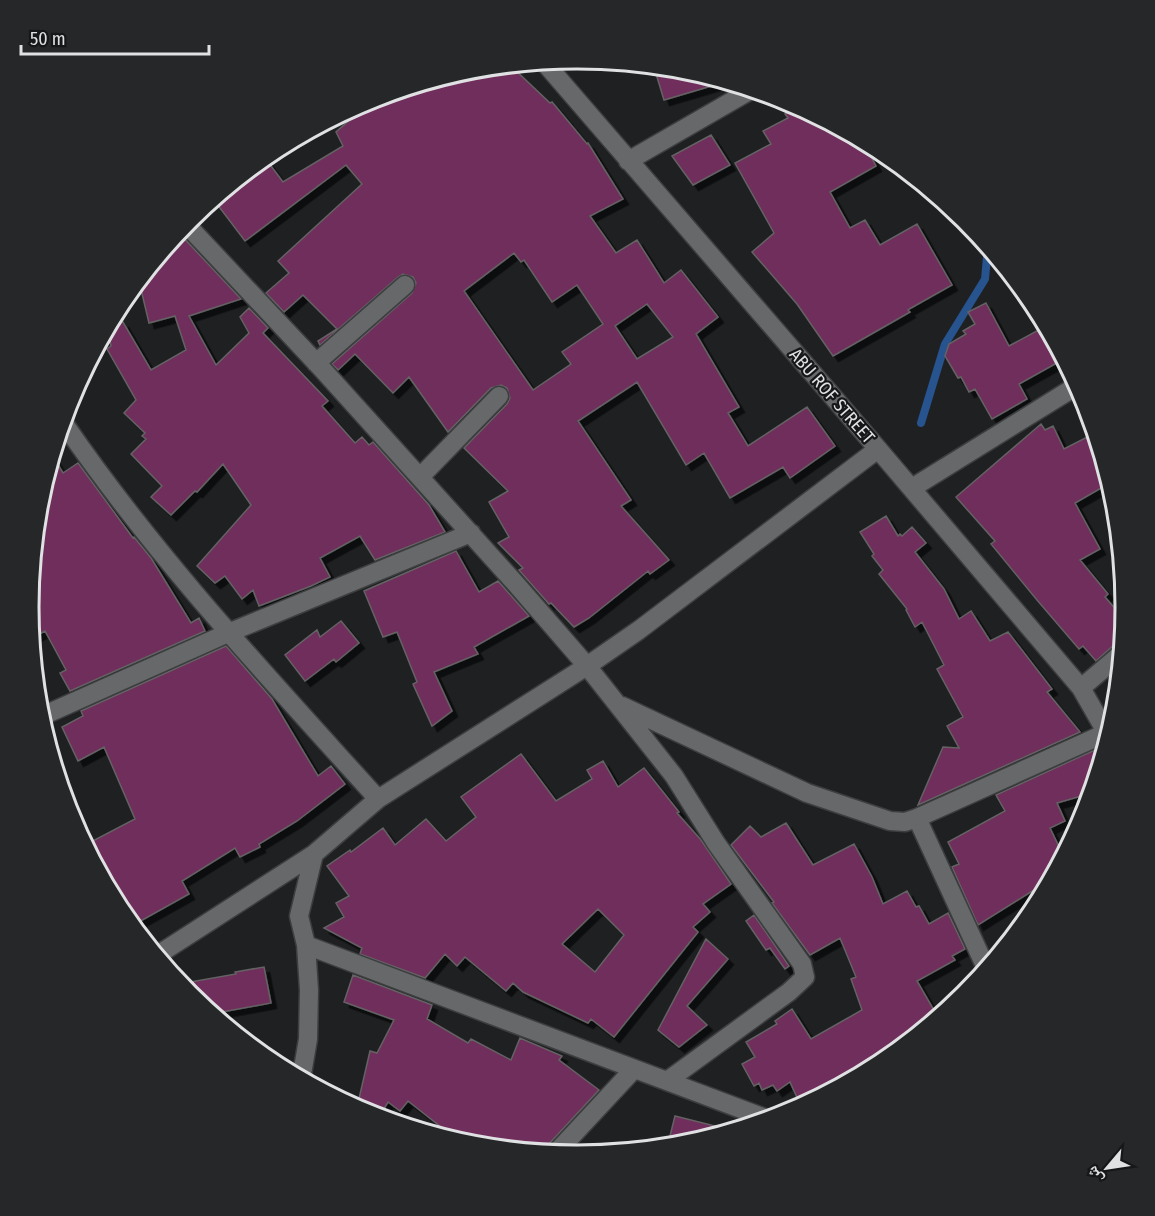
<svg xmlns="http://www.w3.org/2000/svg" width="1155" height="1216" font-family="'Fira Sans Condensed','Noto Naskh Arabic',sans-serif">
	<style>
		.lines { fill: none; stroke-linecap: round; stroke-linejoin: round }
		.stream { stroke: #27538e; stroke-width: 8 }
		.building { fill: #6f2d5b; stroke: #656264; stroke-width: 1.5; fill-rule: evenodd; filter: url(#shadow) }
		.minor-casing { stroke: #3d3e40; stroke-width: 21 }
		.minor { stroke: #66686a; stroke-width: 18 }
		.labels { text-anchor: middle; stroke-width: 4.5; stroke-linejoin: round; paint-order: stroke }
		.street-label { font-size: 18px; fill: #e0e1e3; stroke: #161719 }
		.rim { fill: none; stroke: #e0e1e3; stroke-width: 3 }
	</style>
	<defs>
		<filter id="shadow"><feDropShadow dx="5.5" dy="5.5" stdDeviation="0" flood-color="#0009"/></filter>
	</defs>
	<rect width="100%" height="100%" fill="#1f2022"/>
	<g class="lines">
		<path class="stream" d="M921,423L945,344L985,279L988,246"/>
	</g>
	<path class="building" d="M511,66L550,103L552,102L587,144L588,143L623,199L590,216L616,253L637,240L664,283L681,270L718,317L696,334L739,407L728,413L748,446L807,407L835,446L790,478L783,467L730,498L704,453L686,465L637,382L578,421L631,500L621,506L669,560L650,574L648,571L589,618L574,627L551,603L549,604L519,570L523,568L498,543L509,537L489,502L508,491L464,448L507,404L510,398L507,388L501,385L491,388L448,432L409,377L393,393L355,354L338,370L332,364L412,293L416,283L413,277L403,274L398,277L320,345L318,341L337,329L303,295L284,312L266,293L289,273L278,261L362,184L346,165L245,241L214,200L265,158L283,182L343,146L336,132L375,98L471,69ZM514,253L521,262L524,260L552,302L577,285L603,324L562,352L571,364L533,390L464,291ZM647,304L673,337L637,359L615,326Z
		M654,67L685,70L725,82L664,100Z
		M798,106L862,140L876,166L830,192L850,228L865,220L880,245L917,224L952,285L911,308L908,310L910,312L833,356L797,304L752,252L774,233L735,163L771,144L763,131L788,118L785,114Z
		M711,135L730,165L693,185L672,156Z
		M179,233L241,299L189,316L216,365L249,333L240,317L249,308L268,328L263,333L328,401L322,406L355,443L362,437L369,445L373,442L429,505L445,532L375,560L360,536L320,558L330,577L311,586L259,606L253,590L242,599L225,576L215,583L197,566L251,505L223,464L197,492L195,491L171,515L151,497L162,486L131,454L146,439L142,436L145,433L124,413L136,400L107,349L111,346L108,328L109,325L123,322L151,370L186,350L175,316L149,323L139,281Z
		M986,303L1009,346L1046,326L1064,359L1019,384L1027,399L992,419L975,389L969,392L961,377L958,378L945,356L949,344L966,334L963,331L975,324L968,312Z
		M1041,424L1045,430L1053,426L1064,449L1095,433L1110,483L1075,503L1100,549L1080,560L1108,594L1105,597L1125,620L1123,642L1115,644L1096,661L1083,646L1079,649L1037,600L991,544L995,541L956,497Z
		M53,456L63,473L78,463L133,538L134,537L151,558L191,623L199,618L205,631L70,691L60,673L66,670L45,631L31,638L28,608L39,501Z
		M886,516L898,536L900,534L902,536L912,527L926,543L915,552L944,589L959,619L971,611L990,641L1008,632L1052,689L1047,692L1080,732L918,805L943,747L959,748L947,726L963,717L937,669L944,665L922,622L915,627L906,610L907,609L879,574L883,570L872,556L874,554L860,532Z
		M456,551L479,592L498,581L529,616L474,647L478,654L434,672L452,711L432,726L413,684L417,682L397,632L383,637L364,591Z
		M341,621L359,643L336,662L334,659L305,681L285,655L317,630L320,637Z
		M226,646L272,699L318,776L331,766L345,784L297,821L259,844L260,847L240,857L235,848L182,881L189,894L137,923L134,918L129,921L85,845L135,819L104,747L78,761L62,727L83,716L81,711Z
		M1097,749L1102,755V760L1092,793L1057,803L1065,821L1050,828L1064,857L1053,878L978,925L952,867L959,864L948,842L1005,811L996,795Z
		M521,754L556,801L592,779L587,770L603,761L618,787L644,768L679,812L677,813L701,840L731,884L703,904L710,912L693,927L698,932L614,1037L591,1019L588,1023L523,992L513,983L506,991L465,957L457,966L445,954L425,978L360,954L362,948L324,928L344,917L336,903L349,896L327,866L350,850L351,852L383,828L395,845L426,819L446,841L476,817L461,797ZM598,909L624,935L595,972L562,944Z
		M786,823L813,865L854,844L872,877L883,904L907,891L916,907L919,906L929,924L948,913L965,949L952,956L955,960L917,981L939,1019L888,1060L886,1056L841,1082L844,1085L813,1102L809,1096L799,1102L790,1082L777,1091L773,1085L762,1090L759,1083L754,1086L742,1064L755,1057L746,1042L777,1024L775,1021L792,1009L811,1039L862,1010L851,979L856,977L840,938L810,955L772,903L774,902L731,845L750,826L761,837Z
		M754,915L789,966L785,969L770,948L766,950L746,921Z
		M706,939L728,959L687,1006L707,1025L679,1047L658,1030Z
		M264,967L271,1003L211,1014L189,996L179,984L236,974L235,972Z
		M353,975L432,1005L427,1019L468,1043L471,1039L511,1060L520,1038L562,1056L559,1060L599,1090L547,1146L538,1153L464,1145L408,1101L400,1111L388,1102L379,1117L358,1103L370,1051L377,1053L394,1020L344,1002Z
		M675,1116L735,1131L684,1147L667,1148Z"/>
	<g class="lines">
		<g class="minor-casing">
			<path id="minor" d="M544,62L878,449L1081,688L1109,737
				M628,161L751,90
				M186,224L323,370L516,584L587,666L674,776L716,843L802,964L805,977L789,992L667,1081
				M316,363L405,285
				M63,422C156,558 268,677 378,799
				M420,477L499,396
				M912,488L1078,385
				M1081,688L1122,653
				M622,706L807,793L890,821L905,822L917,818L1106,733
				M40,717L228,633L471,533
				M917,818L987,970
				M306,945L770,1120
				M156,956L314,854
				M301,1080L308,1039L309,990L306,945L299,916L314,854L378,799L587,666L639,630L878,449
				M554,1155L634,1069"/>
		</g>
		<use href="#minor" class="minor"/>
	</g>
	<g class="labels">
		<g class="street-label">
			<text transform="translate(832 396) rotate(49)" y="6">ABU ROF STREET</text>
		</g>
	</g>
	<path d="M0 0H1155V1216H0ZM39 607a538 538 0 1 1 1076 0a538 538 0 1 1-1076 0Z" fill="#262729" fill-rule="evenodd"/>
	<path class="rim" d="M39 607a538 538 0 1 1 1076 0a538 538 0 1 1-1076 0Z"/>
	<g transform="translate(1107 1168) rotate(241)" stroke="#161719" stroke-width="4.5" paint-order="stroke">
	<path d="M0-4.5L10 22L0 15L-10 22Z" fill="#e0e1e3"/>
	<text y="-9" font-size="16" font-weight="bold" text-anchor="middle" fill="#e0e1e3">ش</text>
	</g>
	<path d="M21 45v9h188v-9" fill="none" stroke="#e0e1e3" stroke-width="3"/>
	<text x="30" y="45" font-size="18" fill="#e0e1e3" stroke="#161719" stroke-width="4.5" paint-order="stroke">50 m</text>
</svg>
